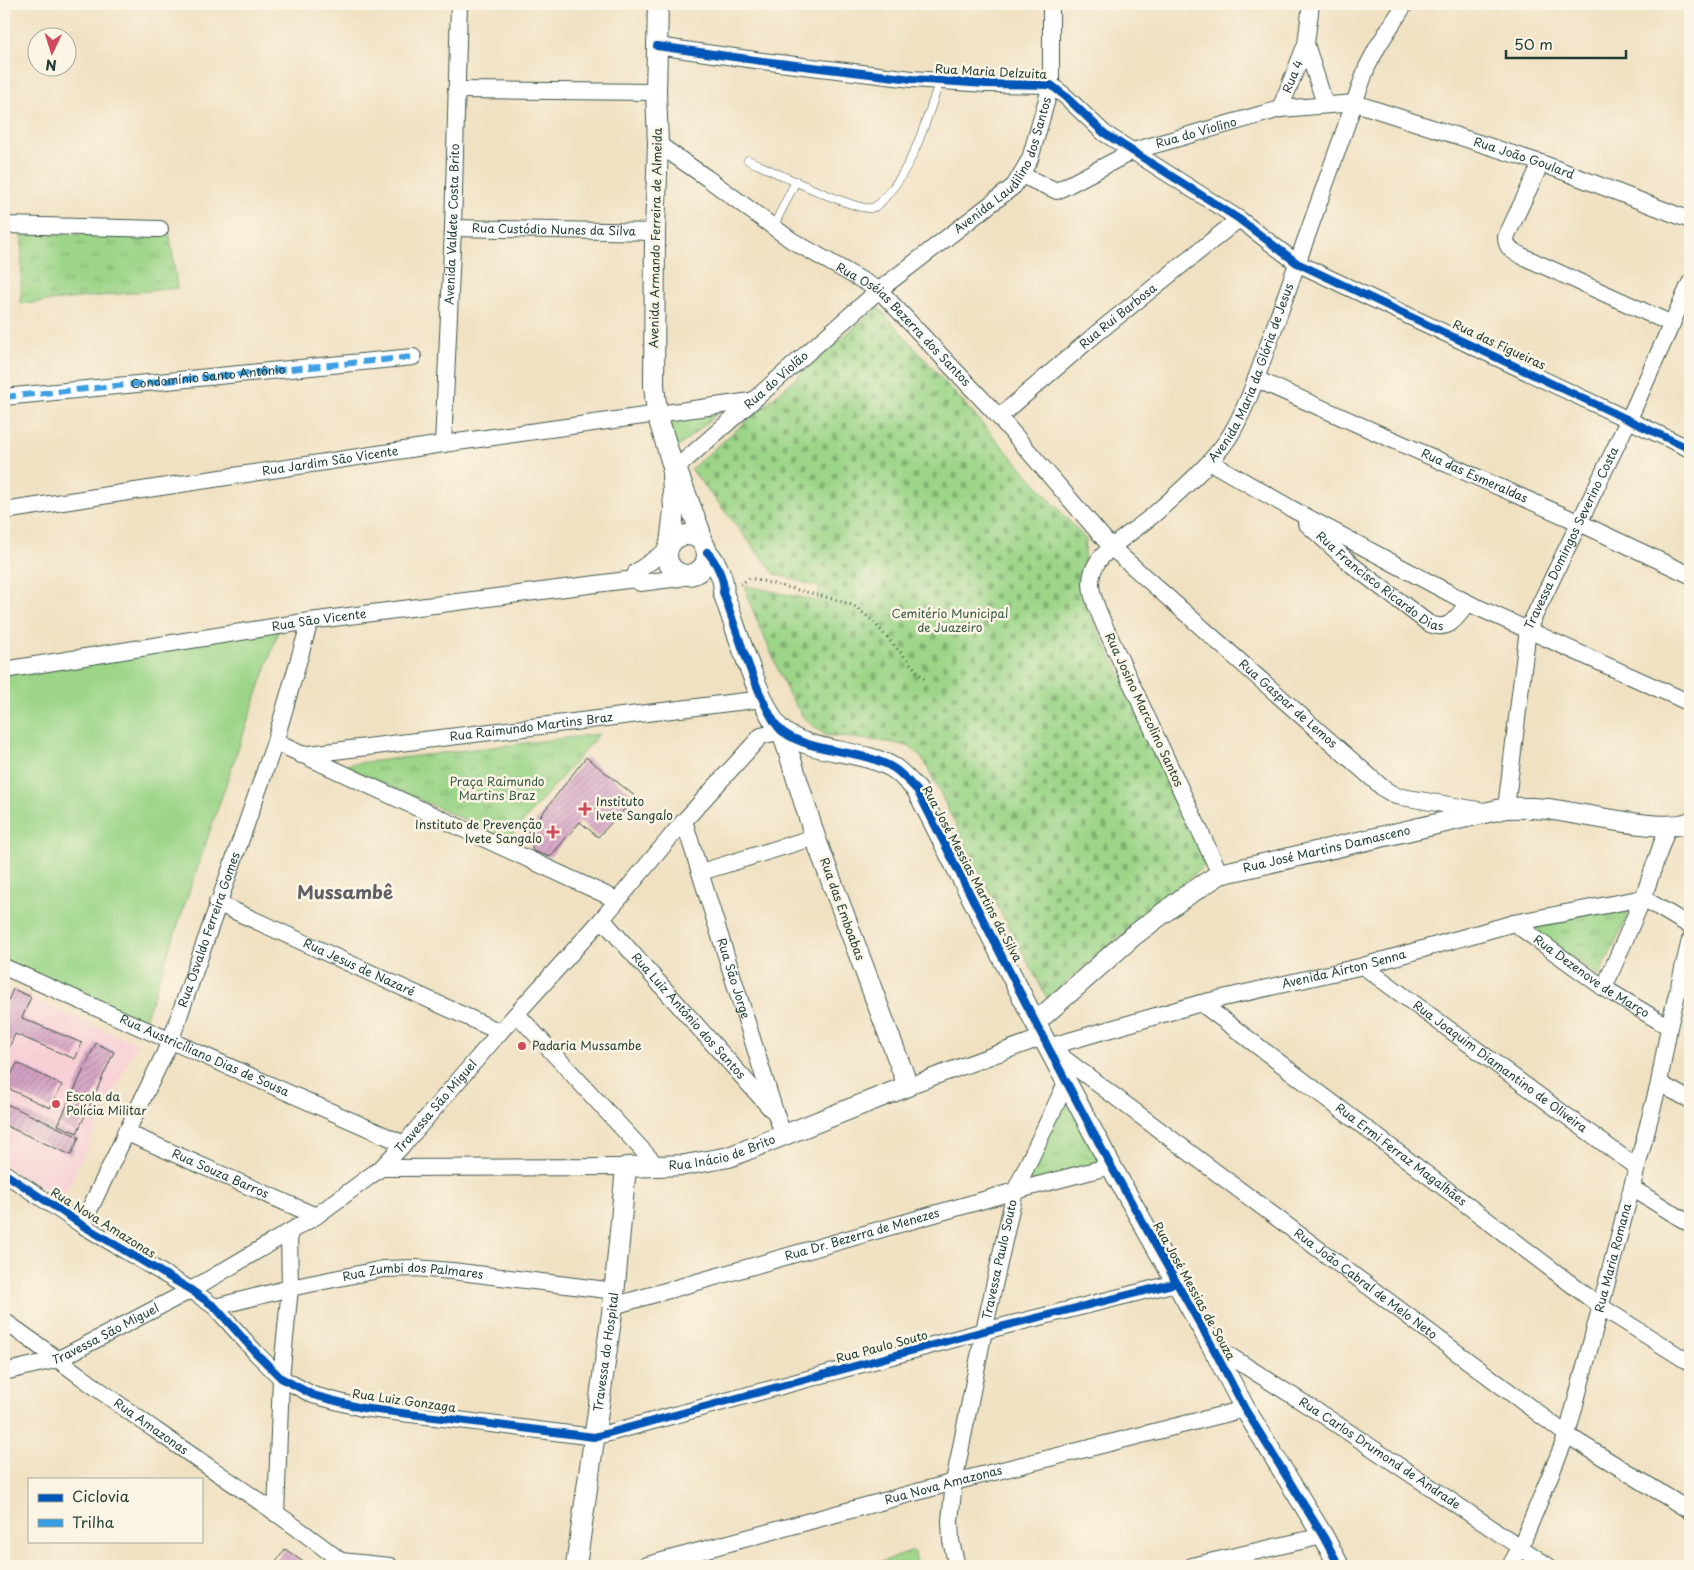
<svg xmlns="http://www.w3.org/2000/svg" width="1694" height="1570" font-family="'Playpen Sans',sans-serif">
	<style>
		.built { fill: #f7cfd5 }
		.green { fill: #9cd588; stroke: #5e895e }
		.cemetery { fill: url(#cemetery-stones); stroke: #5e895e }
		.park { fill: url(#park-tufts); stroke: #5e895e }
		.building { fill: url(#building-hatch) }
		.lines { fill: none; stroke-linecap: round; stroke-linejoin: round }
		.service-casing { stroke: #3e5649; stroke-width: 9 }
		.minor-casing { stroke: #3e5649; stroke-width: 18 }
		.tertiary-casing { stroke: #3e5649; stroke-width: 22 }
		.path { stroke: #3e5649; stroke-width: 3; stroke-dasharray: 1 4; stroke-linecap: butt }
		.service { stroke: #fff; stroke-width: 8 }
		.minor { stroke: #fff; stroke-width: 16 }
		.tertiary { stroke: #fff; stroke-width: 20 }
		.quiet { stroke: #3c9ee2; stroke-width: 6; stroke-dasharray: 12 6; stroke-linecap: butt }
		.cycleway-casing { stroke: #fcf5e5; stroke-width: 11 }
		.cycleway { stroke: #0057b8; stroke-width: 8 }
		.poi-dot { fill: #d1495b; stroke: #fcf5e5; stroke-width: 2 }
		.labels { text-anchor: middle; stroke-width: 5; stroke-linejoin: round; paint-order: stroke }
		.street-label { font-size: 12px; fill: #1f3d34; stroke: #fcf5e5 }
		.park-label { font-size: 12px; fill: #385b45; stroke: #fcf5e5 }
		.poi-label { font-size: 12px; fill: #1f3d34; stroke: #fcf5e5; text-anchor: start }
		.district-label { font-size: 18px; font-weight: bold; fill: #5f6067; stroke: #fcf5e5 }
	</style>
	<defs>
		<pattern id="cemetery-stones" width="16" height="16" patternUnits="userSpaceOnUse" patternTransform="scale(1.25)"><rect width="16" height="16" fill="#9cd588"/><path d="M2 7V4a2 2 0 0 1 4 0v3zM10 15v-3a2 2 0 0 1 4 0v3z" fill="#7fae70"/></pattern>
		<pattern id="park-tufts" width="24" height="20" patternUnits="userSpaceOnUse" patternTransform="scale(1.25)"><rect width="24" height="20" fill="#9cd588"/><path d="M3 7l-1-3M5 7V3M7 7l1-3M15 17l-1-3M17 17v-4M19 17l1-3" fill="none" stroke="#7fae70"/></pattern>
		<pattern id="building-hatch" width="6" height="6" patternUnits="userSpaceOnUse" patternTransform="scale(1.25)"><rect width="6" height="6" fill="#d5a2c5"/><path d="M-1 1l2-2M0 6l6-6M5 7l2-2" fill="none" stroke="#ac85a1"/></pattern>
	</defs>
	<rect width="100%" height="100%" fill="#fcf5e5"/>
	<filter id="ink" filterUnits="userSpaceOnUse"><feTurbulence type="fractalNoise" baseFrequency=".02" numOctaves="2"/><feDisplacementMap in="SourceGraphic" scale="10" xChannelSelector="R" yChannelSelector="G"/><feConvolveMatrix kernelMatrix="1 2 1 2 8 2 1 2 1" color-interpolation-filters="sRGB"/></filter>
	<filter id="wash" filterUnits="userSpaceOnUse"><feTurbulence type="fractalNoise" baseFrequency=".0096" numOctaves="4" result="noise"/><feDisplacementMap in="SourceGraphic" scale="20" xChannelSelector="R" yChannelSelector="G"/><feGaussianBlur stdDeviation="1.12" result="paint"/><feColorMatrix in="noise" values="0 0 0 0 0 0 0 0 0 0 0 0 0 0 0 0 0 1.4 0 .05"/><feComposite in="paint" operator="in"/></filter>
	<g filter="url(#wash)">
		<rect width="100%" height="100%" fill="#f0e1c3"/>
		<path class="built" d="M4,987L137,1044L62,1200L4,1164Z"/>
		<path class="green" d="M279,630L144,1023L4,960V672Z
			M914,1551L918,1566H869Z"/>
		<path class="cemetery" d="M878,307L1086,540L1081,598L1216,856L1047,998L974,862L925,762L911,747L889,742L825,735L804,718L788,693L747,596L746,586L819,601V587L775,574L691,469Z"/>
		<path class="park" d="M22,234L170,235L177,288L21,304Z
			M718,413L676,449L665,423Z
			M599,734L508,839L343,765Z
			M1632,906L1599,976L1522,923Z
			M1067,1081L1111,1166L1015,1191Z"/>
		<g id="blocks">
			<path class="building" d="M586,757L636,797L598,837L580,822L550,857L533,851L528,832Z
				M13,989L31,997L22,1018L82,1043L75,1059L15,1034L4,1060V1010Z
				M96,1043L114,1052L77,1133L58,1125Z
				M17,1063L62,1085L50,1108L5,1087Z
				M4,1103L79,1137L71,1155L4,1125Z
				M285,1549L309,1566H273Z"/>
		</g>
	</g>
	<g filter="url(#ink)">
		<use href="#blocks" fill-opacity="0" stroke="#3e5649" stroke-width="1"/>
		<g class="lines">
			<g class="service-casing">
				<path id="service" d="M748,160C768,169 855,211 871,208C878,207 882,201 886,196C915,164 926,120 940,80
					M773,227L796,181"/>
			</g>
			<g class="minor-casing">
				<g id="minor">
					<path d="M1306,44L1325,104"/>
					<path d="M657,46L762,61L912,79L986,84L1051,85L1065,96L1104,133L1239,219L1297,263L1690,449"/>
					<path d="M456,90L656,92"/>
					<path id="s1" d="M1280,109L1306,44L1311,4"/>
					<path id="s2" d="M658,144L707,178L791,240L879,290L999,417L1112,548L1384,789L1396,796L1484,811"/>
					<path d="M1541,163L1506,237C1506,248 1512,251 1522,256L1672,324"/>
					<path id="s3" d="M1021,175L1057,191L1133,151L1280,109L1355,103L1541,163L1690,220"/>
					<path d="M4,225L160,229"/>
					<path id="s4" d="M453,228L655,232"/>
					<path id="s5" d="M1256,379L1580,523L1690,575"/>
					<path d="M4,397L413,357"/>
					<path id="s6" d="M999,417L1097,333L1239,219"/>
					<path id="s7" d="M443,444L453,228L459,4"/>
					<path d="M1210,462L1292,509L1468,603L1690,703"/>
					<path id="s8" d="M674,470L879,290L1014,186L1030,159L1051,85V4"/>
					<path id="s9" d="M4,511L443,444L751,401"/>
					<path id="s10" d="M1306,523L1352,565L1428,623C1449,633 1456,618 1468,603"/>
					<path d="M635,579L636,572L667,550"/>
					<path id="s11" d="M4,670L310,621L635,579L640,583L680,578L686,575"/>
					<path d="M275,742L617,900"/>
					<path id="s12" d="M301,755L762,699"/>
					<path id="s13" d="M1506,808L1528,629L1629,419L1690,283"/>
					<path id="s14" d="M684,821L775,1112L784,1136"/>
					<path d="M701,872L815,837"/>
					<path id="s15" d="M1220,874L1105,627C1097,607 1083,584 1097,563C1106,548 1138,528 1152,516C1177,494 1214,462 1231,434C1241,417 1249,398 1256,379L1367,67L1378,46L1405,4"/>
					<path d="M1643,898L1690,926"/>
					<path id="s16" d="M217,903L500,1032"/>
					<path id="s17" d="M602,919L771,1109"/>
					<path id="s18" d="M1514,923L1604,988L1669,1027"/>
					<path id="s19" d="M1363,966L1636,1167"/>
					<path id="s20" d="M4,967L404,1144"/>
					<path d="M1604,988L1643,898L1668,826"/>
					<path id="s21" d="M1201,1003L1600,1306L1690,1363"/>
					<path d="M517,1014L658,1167"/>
					<path id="s22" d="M1048,1047L1201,1003L1363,966L1514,923L1643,898"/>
					<path id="s23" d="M1050,1048L1567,1435L1690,1511"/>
					<path d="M1659,1083L1690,1100"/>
					<path d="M908,1086L1043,1037"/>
					<path id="s24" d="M125,1132L316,1216"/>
					<path d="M381,1168L626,1167"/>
					<path d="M4,1173L82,1225L191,1290L215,1307L256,1353L281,1378L313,1395L362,1408L594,1437L984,1331L1176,1283"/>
					<path d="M1632,1188L1690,1224"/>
					<path id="s25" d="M82,1225L170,1042L275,742L310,621"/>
					<path id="s26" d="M613,1306L1015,1191L1111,1166"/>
					<path id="s27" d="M215,1307L290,1288L383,1269L416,1268L452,1271L615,1291"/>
					<path id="s28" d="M4,1321C56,1357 106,1396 158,1432C221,1476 287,1518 347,1566"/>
					<path id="s29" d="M1211,1344L1326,1417L1548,1566"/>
					<path id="s30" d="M4,1372L59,1359L191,1290L316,1216L381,1168L404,1144L500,1032L602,919L684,821L761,736L782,731"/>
					<path d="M276,1514L281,1378L290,1288L289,1232"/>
					<path d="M341,1561L390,1566"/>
					<path id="s31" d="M644,1566L954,1482L1245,1409"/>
					<path id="s32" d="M957,1566L951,1541L950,1521L954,1482L984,1331L1015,1191L1067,1081"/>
					<path d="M1192,1566L1323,1536"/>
					<path id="s33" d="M1510,1566L1520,1548L1567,1435L1659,1083L1669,1027L1690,940"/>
				</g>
			</g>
			<g class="tertiary-casing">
				<g id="tertiary">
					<path d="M658,4L656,92L658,144L655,232L654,385L657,414L674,470L677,471L700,531L701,540"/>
					<circle cx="687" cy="555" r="20"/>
					<path d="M670,544L674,510L672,474"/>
					<path d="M707,552C715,560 726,581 723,592C733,619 763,718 783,732C813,754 864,749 895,769C903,775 910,783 917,790L1048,1047L1111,1166L1211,1344L1245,1409L1323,1536L1339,1566"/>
					<path id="s34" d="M1036,1022L1133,936L1183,898L1220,874L1506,808C1520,807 1534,808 1548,809C1579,813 1666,834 1690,822"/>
					<path id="s35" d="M576,1566L613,1306L626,1167L685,1165L729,1157L908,1086L815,837L782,731"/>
				</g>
			</g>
			<path class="path" d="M740,584L750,578L834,599L854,606L870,618L924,679"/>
			<use href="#service" class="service"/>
			<use href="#minor" class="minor"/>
			<use href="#tertiary" class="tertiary"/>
			<path class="quiet" id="s36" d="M4,397L413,357"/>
			<g class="cycleway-casing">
				<path id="cycleway" d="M657,46L762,61L912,79L986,84L1051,85L1065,96L1104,133L1239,219L1297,263L1690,449
					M707,552C715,560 726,581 723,592C733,619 763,718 783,732C813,754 864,749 895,769C903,775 910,783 917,790L1048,1047L1111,1166L1211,1344L1245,1409L1323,1536L1339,1566
					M4,1173L82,1225L191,1290L215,1307L256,1353L281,1378L313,1395L362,1408L594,1437L984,1331L1176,1283"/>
			</g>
			<use href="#cycleway" class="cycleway"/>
		</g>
	</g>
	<g class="poi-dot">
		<path d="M582.5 801.5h5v5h5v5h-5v5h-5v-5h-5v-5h5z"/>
		<path d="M550.5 824.5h5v5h5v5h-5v5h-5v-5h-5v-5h5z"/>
		<circle cx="522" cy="1046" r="5"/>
		<circle cx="56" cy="1104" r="5"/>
	</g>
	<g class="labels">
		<g class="street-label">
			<text transform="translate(991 72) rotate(3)" y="4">Rua Maria Delzuita</text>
			<text dy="4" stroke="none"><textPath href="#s1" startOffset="35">Rua 4</textPath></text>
			<text dy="4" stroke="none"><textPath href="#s3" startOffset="191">Rua do Violino</textPath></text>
			<text dy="4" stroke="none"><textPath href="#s3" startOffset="531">Rua João Goulard</textPath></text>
			<text dy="4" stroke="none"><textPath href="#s8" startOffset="454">Avenida Laudilino dos Santos</textPath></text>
			<text dy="4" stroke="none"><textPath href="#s7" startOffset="220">Avenida Valdete Costa Brito</textPath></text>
			<text dy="4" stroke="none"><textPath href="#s4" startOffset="101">Rua Custódio Nunes da Silva</textPath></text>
			<text transform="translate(656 238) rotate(-89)" y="4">Avenida Armando Ferreira de Almeida</text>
			<text dy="4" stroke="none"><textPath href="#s6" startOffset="156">Rua Rui Barbosa</textPath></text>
			<text dy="4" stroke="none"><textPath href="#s2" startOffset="306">Rua Oséias Bezerra dos Santos</textPath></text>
			<text transform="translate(1499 345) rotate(25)" y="4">Rua das Figueiras</text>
			<text dy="4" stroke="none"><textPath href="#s15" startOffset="591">Avenida Maria da Glória de Jesus</textPath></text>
			<text dy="4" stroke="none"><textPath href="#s36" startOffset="205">Condomínio Santo Antônio</textPath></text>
			<text dy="4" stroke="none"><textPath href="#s8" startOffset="136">Rua do Violão</textPath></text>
			<text dy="4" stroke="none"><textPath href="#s9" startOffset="330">Rua Jardim São Vicente</textPath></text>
			<text dy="4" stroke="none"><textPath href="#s5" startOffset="239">Rua das Esmeraldas</textPath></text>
			<text dy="4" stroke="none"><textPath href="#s13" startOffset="281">Travessa Domingos Severino Costa</textPath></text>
			<text dy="4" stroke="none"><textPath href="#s10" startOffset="95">Rua Francisco Ricardo Dias</textPath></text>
			<text dy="4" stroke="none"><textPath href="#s11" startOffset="319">Rua São Vicente</textPath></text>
			<text dy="4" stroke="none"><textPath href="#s2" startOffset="848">Rua Gaspar de Lemos</textPath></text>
			<text transform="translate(1144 710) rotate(65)" y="4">Rua Josino Marcolino Santos</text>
			<text dy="4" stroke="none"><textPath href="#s12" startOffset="232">Rua Raimundo Martins Braz</textPath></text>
			<text dy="4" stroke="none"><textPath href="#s34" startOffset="346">Rua José Martins Damasceno</textPath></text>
			<text transform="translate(972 874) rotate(62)" y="4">Rua José Messias Martins da Silva</text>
			<text transform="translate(842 909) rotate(70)" y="4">Rua das Emboabas</text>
			<text dy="4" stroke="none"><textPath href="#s25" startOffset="322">Rua Osvaldo Ferreira Gomes</textPath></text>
			<text dy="4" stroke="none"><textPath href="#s16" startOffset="156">Rua Jesus de Nazaré</textPath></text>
			<text dy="4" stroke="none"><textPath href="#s22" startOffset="306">Avenida Airton Senna</textPath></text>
			<text dy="4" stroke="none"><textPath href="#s18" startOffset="94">Rua Dezenove de Março</textPath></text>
			<text dy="4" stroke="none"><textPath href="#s14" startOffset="165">Rua São Jorge</textPath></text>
			<text dy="4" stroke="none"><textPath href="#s17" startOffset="130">Rua Luiz Antônio dos Santos</textPath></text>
			<text dy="4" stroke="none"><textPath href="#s20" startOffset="219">Rua Austriciliano Dias de Sousa</textPath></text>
			<text dy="4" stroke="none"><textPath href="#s19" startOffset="170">Rua Joaquim Diamantino de Oliveira</textPath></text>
			<text dy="4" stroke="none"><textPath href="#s30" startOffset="514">Travessa São Miguel</textPath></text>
			<text dy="4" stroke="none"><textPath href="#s35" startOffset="500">Rua Inácio de Brito</textPath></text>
			<text dy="4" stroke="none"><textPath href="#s21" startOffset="251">Rua Ermi Ferraz Magalhães</textPath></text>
			<text dy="4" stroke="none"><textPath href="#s24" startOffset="104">Rua Souza Barros</textPath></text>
			<text transform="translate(103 1223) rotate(32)" y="4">Rua Nova Amazonas</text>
			<text dy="4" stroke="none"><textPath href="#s26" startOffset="259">Rua Dr. Bezerra de Menezes</textPath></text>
			<text dy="4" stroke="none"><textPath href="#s33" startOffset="326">Rua Maria Romana</textPath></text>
			<text dy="4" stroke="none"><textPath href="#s32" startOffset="312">Travessa Paulo Souto</textPath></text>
			<text dy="4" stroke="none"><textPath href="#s27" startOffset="202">Rua Zumbi dos Palmares</textPath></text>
			<text dy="4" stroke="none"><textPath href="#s23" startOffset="394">Rua João Cabral de Melo Neto</textPath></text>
			<text transform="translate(1194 1291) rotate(61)" y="4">Rua José Messias de Souza</text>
			<text dy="4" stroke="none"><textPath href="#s30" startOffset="109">Travessa São Miguel</textPath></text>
			<text transform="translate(882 1347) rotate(-15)" y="4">Rua Paulo Souto</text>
			<text dy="4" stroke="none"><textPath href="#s35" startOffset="216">Travessa do Hospital</textPath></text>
			<text transform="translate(404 1401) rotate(8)" y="4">Rua Luiz Gonzaga</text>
			<text dy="4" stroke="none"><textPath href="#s28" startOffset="181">Rua Amazonas</textPath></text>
			<text dy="4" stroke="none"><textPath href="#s29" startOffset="201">Rua Carlos Drumond de Andrade</textPath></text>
			<text dy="4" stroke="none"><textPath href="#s31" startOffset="310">Rua Nova Amazonas</textPath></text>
		</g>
		<g class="park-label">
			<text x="950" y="618">Cemitério Municipal<tspan x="950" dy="14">de Juazeiro</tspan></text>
			<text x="497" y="786">Praça Raimundo<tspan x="497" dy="14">Martins Braz</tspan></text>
		</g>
		<g class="poi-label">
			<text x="596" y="806">Instituto<tspan x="596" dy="14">Ivete Sangalo</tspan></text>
			<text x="542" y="829" text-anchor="end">Instituto de Prevenção<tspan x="542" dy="14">Ivete Sangalo</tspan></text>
			<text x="532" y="1050">Padaria Mussambe</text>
			<text x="66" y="1101">Escola da<tspan x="66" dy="14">Polícia Militar</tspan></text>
		</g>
		<g class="district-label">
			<text x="345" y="899">Mussambê</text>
		</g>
	</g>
	<rect width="1694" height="1570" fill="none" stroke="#fcf5e5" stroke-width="20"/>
	<rect x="28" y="1478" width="175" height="65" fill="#fcf5e5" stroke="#a4ab9e"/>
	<rect x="38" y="1494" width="25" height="8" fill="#0057b8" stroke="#a4ab9e"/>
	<text x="72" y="1502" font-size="15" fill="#1f3d34">Ciclovia</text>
	<rect x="38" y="1519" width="25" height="8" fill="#3c9ee2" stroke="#a4ab9e"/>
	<text x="72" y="1528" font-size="15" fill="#1f3d34">Trilha</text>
	<g transform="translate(52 52) rotate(184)"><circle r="24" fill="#fcf5e5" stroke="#a4ab9e"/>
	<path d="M0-4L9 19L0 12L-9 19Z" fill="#d1495b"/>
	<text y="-8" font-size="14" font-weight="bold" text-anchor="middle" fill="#1f3d34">N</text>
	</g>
	<path d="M1506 50v8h120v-8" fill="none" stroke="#1f3d34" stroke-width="2.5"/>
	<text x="1514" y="50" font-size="15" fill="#1f3d34" stroke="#fcf5e5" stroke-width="4" paint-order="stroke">50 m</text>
</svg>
